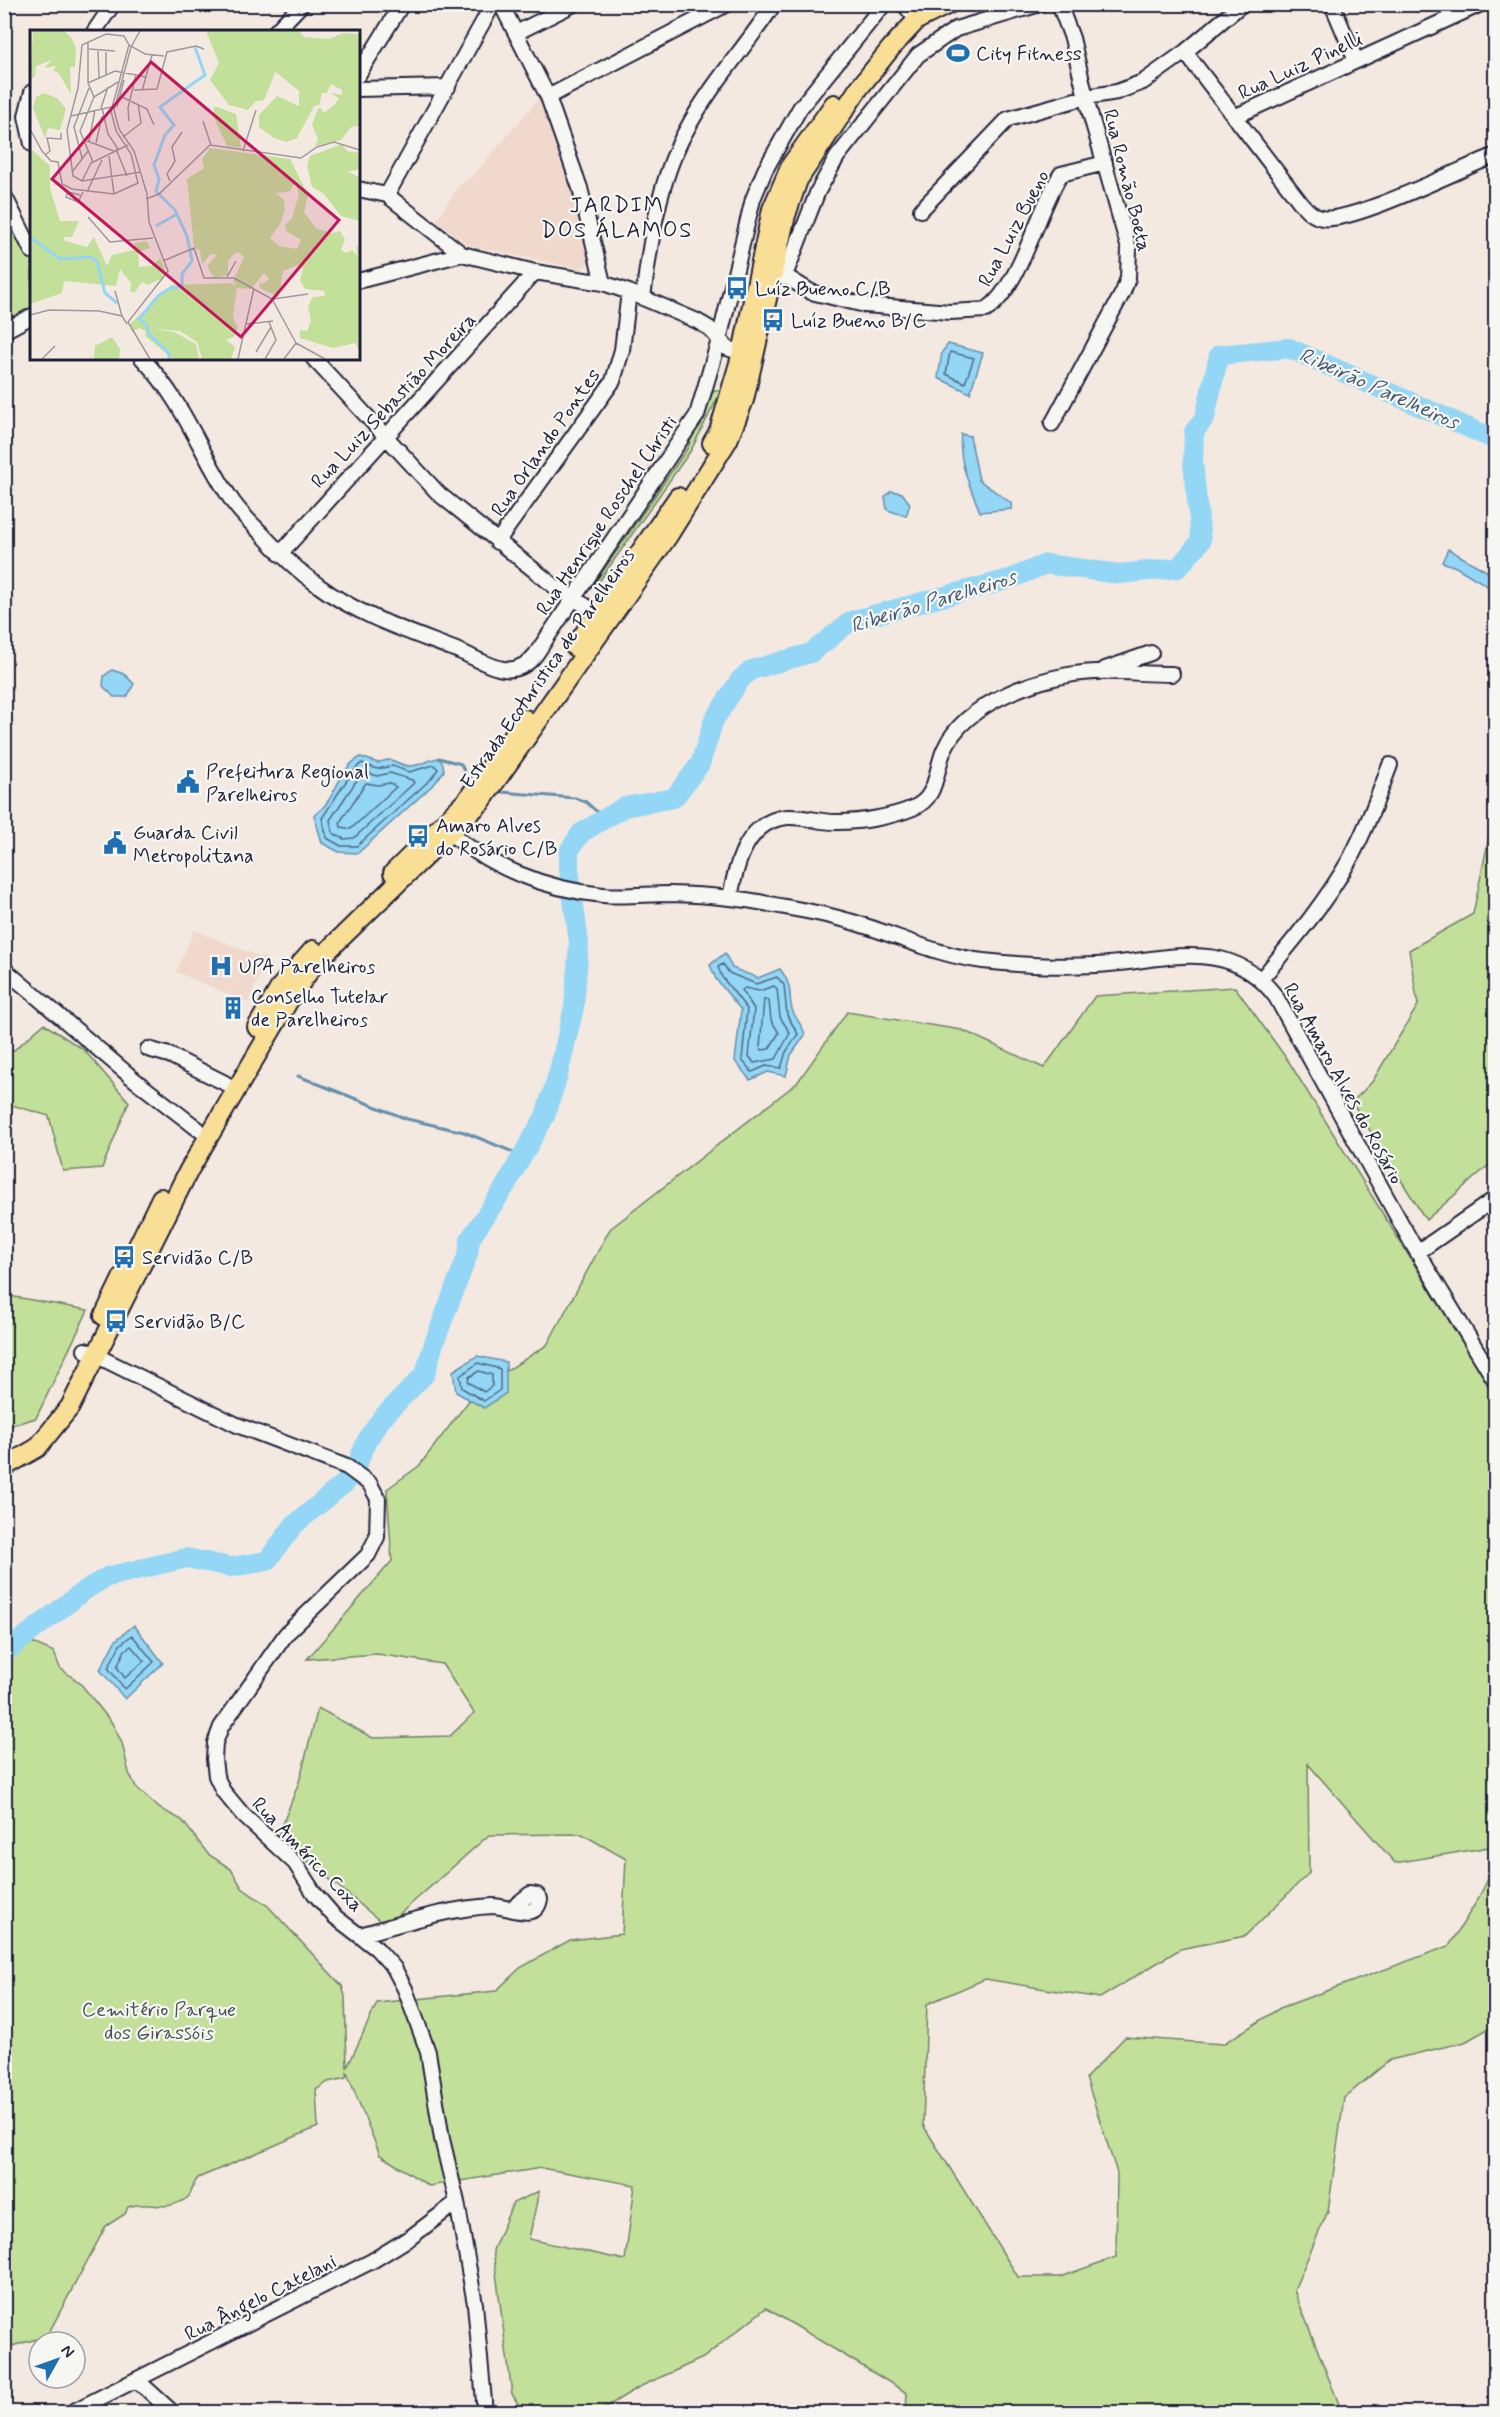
<svg xmlns="http://www.w3.org/2000/svg" width="1500" height="2417" font-family="Mynerve,sans-serif">
	<style>
		.built { fill: #f0d9cc }
		.green { fill: #c2e099; stroke: #72816a; stroke-width: 1.5 }
		.water { fill: #93d6f5; stroke: #668eab; stroke-width: 1.5 }
		.lines { fill: none; stroke-linecap: round; stroke-linejoin: round }
		.shore { stroke: #4f6a85; stroke-width: 1.5 }
		.stream { stroke: #668eab; stroke-width: 3 }
		.river { stroke: #93d6f5; stroke-width: 20 }
		.minor-casing { stroke: #22223b; stroke-width: 18 }
		.major-casing { stroke: #22223b; stroke-width: 22 }
		.minor { stroke: #f6f6f2; stroke-width: 14 }
		.major { stroke: #f9df96; stroke-width: 18 }
		.labels { text-anchor: middle; stroke-width: 4.5; stroke-linejoin: round; paint-order: stroke }
		.poi-label { font-size: 20px; fill: #22223b; stroke: #f6f6f2; text-anchor: start }
		.street-label { font-size: 20px; fill: #22223b; stroke: #f6f6f2 }
		.park-label { font-size: 20px; fill: #4a5252; stroke: #f6f6f2 }
		.water-label { font-size: 21px; font-style: italic; fill: #445873; stroke: #f6f6f2 }
		.quarter-label { font-size: 22px; letter-spacing: 1.5px; fill: #22223b; stroke: #f6f6f2 }
		.inset-river { fill: none; stroke: #93d6f5; stroke-width: 3 }
		.inset-road { fill: none; stroke: #9f999f; stroke-width: 1.5 }
		.view { fill: #c2185b; fill-opacity: 0.15; stroke: #c2185b; stroke-width: 3 }
		.inset-edge { fill: none; stroke: #22223b; stroke-width: 3 }
	</style>
	<rect width="100%" height="100%" fill="#f3e9e1"/>
	<filter id="ink" filterUnits="userSpaceOnUse"><feTurbulence type="fractalNoise" baseFrequency=".0167" numOctaves="2"/><feDisplacementMap in="SourceGraphic" scale="12" xChannelSelector="R" yChannelSelector="G"/><feConvolveMatrix kernelMatrix="1 2 1 2 8 2 1 2 1" color-interpolation-filters="sRGB"/></filter>
	<g filter="url(#ink)">
		<path class="built" d="M540,97L559,145L589,259L587,265L581,269L467,245L436,220L458,187L476,172Z
			M194,930L266,959L248,1003L176,972Z"/>
		<path class="green" d="M4,199L32,259L31,313L4,327Z
			M714,390L721,391L691,450L598,583L594,584L687,449Z
			M1495,808V1154L1490,1164L1426,1220L1352,1102L1372,1082L1418,1005L1409,950L1473,914Z
			M1235,987L1289,1062L1495,1395V1846L1395,1863L1308,1764L1309,1873L1245,1936L1180,1949L1100,1998L985,1979L927,2004L923,2125L1018,2277H1060L1116,2257L1117,2173L1086,2078L1125,2037L1223,2044L1280,2008L1449,1946L1477,1901L1495,1865V2025L1465,2042L1390,2060L1344,2098L1328,2211L1294,2290L1342,2412H906L907,2393L766,2308L703,2358L639,2387L598,2412H523L512,2394L493,2250L513,2203L539,2191L529,2239L625,2260L635,2185L541,2168L429,2186L380,2155L347,2073L346,2078L328,2082L316,2090L318,2127L198,2178C192,2184 193,2193 187,2198C164,2214 150,2199 128,2207L125,2214L106,2226L47,2336L5,2348V1631L54,1652L60,1668L80,1683L112,1723L122,1743L129,1773L136,1787L159,1808L182,1820L208,1854L231,1869L242,1888L268,1906L342,1986L345,1996L347,2068L377,2003L496,1991L520,1968L570,1940L622,1934L626,1859L582,1834L489,1835L386,1926L278,1836L299,1782L318,1708L373,1738L450,1736L474,1713L442,1664L377,1654L307,1659L392,1561L387,1489L419,1466L477,1390L547,1345L610,1229L797,1083L847,1012L962,1030L1044,1068L1095,996Z
			M44,1024L84,1050L129,1102L102,1168L63,1171L49,1116L5,1103V1053L14,1050Z
			M4,1295L88,1310L36,1418L5,1427Z"/>
		<path class="water" d="M948,344L983,353L970,393L938,378L942,352Z
			M961,434L970,436L979,480L1011,503L1012,509L980,512C970,486 958,463 961,434Z
			M891,491L902,493L910,504L906,516L887,510L885,497Z
			M1448,549L1495,576V596L1491,588L1456,567L1442,562Z
			M112,670L124,674L134,684L127,697H114L103,686L104,676Z
			M361,757L378,763C396,755 396,766 410,766C420,766 429,759 439,758L443,764L444,771L435,783L358,853L339,852L322,843L314,815C336,802 338,767 361,757Z
			M725,953L732,968L758,978L780,969C796,990 786,999 794,1014C798,1022 803,1026 805,1035L791,1055L786,1076L768,1072L750,1080L735,1061L741,1010L716,979L710,965Z
			M477,1356L506,1362V1393L484,1408L456,1392L453,1371Z
			M134,1625L163,1663L125,1699L100,1670L115,1641Z"/>
		<g class="lines">
			<path class="shore" d="M950,352L974,358L965,383L946,374Z
				M362,763L377,769L393,766L409,772L434,765L438,769L431,779L357,846H341L327,838L322,818C330,807 353,767 362,763Z
				M363,771L377,776L390,773L412,780L414,783L354,838L344,839L333,833L330,820Z
				M366,783L378,785L390,783L396,787L351,829L341,827L340,822Z
				M723,964L729,973L756,984L777,977L784,985L787,1015L798,1034L786,1052L781,1068L766,1066L752,1072L742,1060L747,1009L722,977L718,967Z
				M774,986L777,989L780,1017L790,1033L776,1059L754,1063L749,1056L754,1009L742,990L745,988L759,991Z
				M764,999L769,1001L771,1020L779,1033L769,1049L762,1050L760,1047Z
				M478,1363L500,1369V1390L484,1401L462,1388L460,1376Z
				M479,1371L492,1375V1386L484,1392L468,1382L469,1377Z
				M132,1635L154,1662L125,1689L108,1668L120,1645Z
				M131,1646L144,1661L125,1678L117,1667L125,1650Z"/>
			<path class="stream" d="M439,758L461,764L466,775
				M501,792L575,798L586,802L604,818
				M298,1076L407,1119L464,1132L523,1156"/>
			<path class="river" d="M4,1653L85,1590L107,1577L186,1558L231,1567L267,1561L294,1525L346,1482L357,1465L367,1440L382,1418L425,1374L434,1343L468,1254L470,1239L503,1190L545,1116L559,1071L574,1007L579,943L569,869V851L581,833L624,807L674,798L700,764L714,720L740,680L751,670L811,653L851,621L1010,579L1046,564L1119,574L1178,568L1201,541L1193,462L1194,432L1205,417L1219,355L1289,348L1496,440"/>
			<g class="minor-casing">
				<path id="minor" d="M501,4L548,97L580,188L603,283
					M904,4L917,20
					M1332,4L1356,61
					M94,32L113,4
					M275,32L302,4
					M516,33L574,4
					M1185,52L1300,202C1306,209 1312,216 1322,218C1351,224 1462,168 1496,155
					M358,75L402,4
					M358,89L448,87
					M32,92L26,116L32,144
					M548,97L727,4
					M1234,117L1481,4
					M358,189L387,195L462,254L535,272L603,283L629,292L697,321L709,328L727,348L751,356
					M4,195L32,251
					M387,195L493,4
					M921,210L1008,119L1086,97L1117,92L1143,82L1185,52L1242,4
					M767,268L774,269L811,292L865,305L950,312L986,310C1020,288 1038,209 1061,174L1105,163
					M784,278L818,191L837,157L918,55L956,29L1040,4
					M358,281L462,254
					M643,298C650,243 659,178 687,129C711,84 746,47 774,4
					M4,331L32,316
					M142,358C183,401 198,448 229,496C237,510 250,522 262,534C279,553 298,571 319,586C359,616 413,633 459,651C487,663 513,684 536,654L697,415L719,340L753,199L765,170L800,108L884,4
					M313,358L439,494L554,586L605,618
					M1052,424L1123,292L1128,278L1129,249L1088,106L1072,38L1059,4
					M497,542L613,381L622,350L629,292
					M280,554L535,272
					M1105,669L1151,653
					M443,827C487,866 544,889 603,895C625,897 648,894 670,894C703,895 737,897 769,904C796,909 823,913 849,921C895,934 935,955 983,961C1020,965 1059,967 1096,965C1161,962 1229,933 1276,997L1413,1245L1496,1382
					M730,898C736,864 747,820 788,817C805,816 821,823 838,822C862,822 891,817 913,808C938,798 935,771 944,750C965,701 1045,674 1095,672C1120,671 1146,674 1172,674
					M4,969L136,1081L198,1129
					M1262,978C1293,941 1326,902 1350,859C1366,829 1378,797 1390,765
					M148,1049L169,1055L225,1083
					M1418,1252L1496,1198
					M85,1350L237,1425L347,1467L370,1484L378,1499L377,1537L368,1555L286,1634L221,1727L215,1743L214,1759L216,1776L223,1791L243,1815L295,1863L314,1893L334,1916L377,1949L394,1968L405,1989L428,2052L442,2139L457,2202L475,2304L485,2412
					M360,1935C404,1923 448,1908 493,1906C509,1906 536,1923 540,1899L537,1895L530,1894L511,1909
					M138,2381L172,2412
					M72,2412L372,2261L411,2237L457,2202"/>
			</g>
			<g class="major-casing">
				<path id="major" d="M712,443L719,431L742,353L772,209L791,165L834,104
					M575,647L678,497
					M393,873L467,800L525,719
					M257,1027L281,986L313,950
					M104,1316L161,1198
					M4,1467L37,1448L70,1407L189,1170L292,995L315,963L481,802L668,536L728,440L744,400L786,215L798,180L859,88L891,48L917,20L949,4"/>
			</g>
			<use href="#minor" class="minor"/>
			<use href="#major" class="major"/>
		</g>
	</g>
	<defs>
		<g id="stadium-bare" transform="scale(1.8)"><path d="M0-5a6.5 5 0 1 0 0 10a6.5 5 0 1 0 0-10ZM-3.5-1.8h7v3.6h-7Z" fill="#1f6fb2" stroke="#f6f6f2" stroke-width="2.5" paint-order="stroke"/></g>
		<g id="bus-bare" transform="scale(1.8)"><path d="M-5-6H5V4H4V6H2V4H-2V6H-4V4H-5ZM-3.5-4V0h7V-4ZM-3.5 1.2v1.5H-2V1.2ZM2 1.2v1.5H3.5V1.2Z" fill="#1f6fb2" stroke="#f6f6f2" stroke-width="2.5" paint-order="stroke"/></g>
		<g id="civic-bare" transform="scale(1.8)"><path d="M-.6-6.5H3V-4.5H.6V-3L4-1V1h2V6H-6V1h2V-1L-.6-3ZM-1.2 2.5V6h2.4V2.5Z" fill="#1f6fb2" stroke="#f6f6f2" stroke-width="2.5" paint-order="stroke"/></g>
		<g id="hospital-bare" transform="scale(1.8)"><path d="M-5-5h3v3.5h4V-5h3V5h-3V1.5h-4V5h-3Z" fill="#1f6fb2" stroke="#f6f6f2" stroke-width="2.5" paint-order="stroke"/></g>
		<g id="building-bare" transform="scale(1.8)"><path d="M-4-6H4V6H1V3H-1V6H-4ZM-2.5-4.3h1.7v1.8h-1.7ZM.8-4.3h1.7v1.8H.8ZM-2.5-1h1.7V.8h-1.7ZM.8-1h1.7V.8H.8Z" fill="#1f6fb2" stroke="#f6f6f2" stroke-width="2.5" paint-order="stroke"/></g>
	</defs>
	<g fill-rule="evenodd">
		<use href="#stadium-bare" x="958" y="53"/>
		<use href="#bus-bare" x="737" y="288"/>
		<use href="#bus-bare" x="773" y="320"/>
		<use href="#civic-bare" x="188" y="782"/>
		<use href="#bus-bare" x="418" y="836"/>
		<use href="#civic-bare" x="115" y="843"/>
		<use href="#hospital-bare" x="221" y="966"/>
		<use href="#building-bare" x="233" y="1008"/>
		<use href="#bus-bare" x="124" y="1257"/>
		<use href="#bus-bare" x="116" y="1321"/>
	</g>
	<g class="labels">
		<g class="poi-label">
			<text x="976" y="60">City Fitness</text>
			<text x="755" y="295">Luíz Bueno C/B</text>
			<text x="791" y="327">Luíz Bueno B/C</text>
			<text x="206" y="778">Prefeitura Regional<tspan x="206" dy="23">Parelheiros</tspan></text>
			<text x="436" y="832">Amaro Alves<tspan x="436" dy="23">do Rosário C/B</tspan></text>
			<text x="133" y="839">Guarda Civil<tspan x="133" dy="23">Metropolitana</tspan></text>
			<text x="239" y="973">UPA Parelheiros</text>
			<text x="251" y="1003">Conselho Tutelar<tspan x="251" dy="23">de Parelheiros</tspan></text>
			<text x="142" y="1264">Servidão C/B</text>
			<text x="134" y="1328">Servidão B/C</text>
		</g>
		<g class="street-label">
			<text transform="translate(1300 65) rotate(-25)" y="7">Rua Luiz Pinelli</text>
			<text transform="translate(1128 180) rotate(76)" y="7">Rua Romão Boeta</text>
			<text transform="translate(1013 228) rotate(-62)" y="7">Rua Luiz Bueno</text>
			<text transform="translate(393 400) rotate(-47)" y="7">Rua Luiz Sebastião Moreira</text>
			<text transform="translate(545 442) rotate(-55)" y="7">Rua Orlando Pontes</text>
			<text transform="translate(606 515) rotate(-56)" y="7">Rua Henrique Roschel Christi</text>
			<text transform="translate(547 668) rotate(-55)" y="7">Estrada Ecoturistica de Parelheiros</text>
			<text transform="translate(1344 1083) rotate(61)" y="7">Rua Amaro Alves do Rosário</text>
			<text transform="translate(308 1854) rotate(46)" y="7">Rua Américo Coxa</text>
			<text transform="translate(260 2297) rotate(-27)" y="7">Rua Ângelo Catelani</text>
		</g>
		<g class="park-label">
			<text x="159" y="2016">Cemitério Parque<tspan x="159" dy="23">dos Girassóis</tspan></text>
		</g>
		<g class="water-label">
			<text transform="translate(1379 388) rotate(24)" y="7">Ribeirão Parelheiros</text>
			<text transform="translate(933 601) rotate(-17)" y="7">Ribeirão Parelheiros</text>
		</g>
		<g class="quarter-label">
			<text x="617" y="212">JARDIM<tspan x="617" dy="25">DOS ÁLAMOS</tspan></text>
		</g>
	</g>
	<g transform="translate(30 30)">
		<rect width="330" height="330" fill="#f3e9e1"/>
		<path d="M3,1H34L41,7L46,18L45,37H40L41,64L28,42L23,41L26,36L14,38L22,30L6,36L5,46L0,50ZM176,1H269L274,7L299,9L313,3L330,4V96L321,97L311,110L285,116L288,109L282,95L287,81L290,77L294,83L305,74L309,68L300,63L312,65V60L301,54L297,63H292L289,75L284,76L267,108L256,112L244,108L229,97V85L247,66L269,76V61L247,43L241,41L245,43L234,70L226,71L218,80L199,75L180,50L189,33ZM14,63L27,68L36,79L30,100L18,98L15,108L3,78L6,67ZM184,76L206,84L211,118L197,116L183,86ZM312,114L317,121L330,123V139L317,142L330,147V191L311,186L293,163L282,157L277,135L280,126ZM0,118L20,136V158L30,191H49L42,207H34L35,211L57,217L64,207L77,236L82,225L104,220L105,213L117,211L120,218L108,222L109,237L121,236L130,228L135,239L132,248L118,255L112,252L105,262H100L101,253L90,239L86,256L34,251L32,263L0,274ZM180,118L260,129L278,165L274,182L286,198L301,203L310,201L315,210L311,220L316,223L322,220L328,226L326,216L330,218V322L325,313L303,318L270,308V300L277,301L281,291L278,276L283,267L295,266L294,261L275,259L270,250L273,239L268,235L253,241L249,267L230,258L229,251L232,254L239,249L234,243L221,259L207,258L203,287L208,298L204,307L196,310L205,317L201,329H172L167,312L150,301L123,299L144,302L166,314L169,329H143L115,306L116,301L109,298L102,302L100,294L141,255L200,253L206,256L203,251L214,227L208,222L204,224L198,231V245L184,248L177,236L187,225L181,224L172,234L170,221L164,217L157,149L174,138L172,129ZM265,153L269,164L262,188L255,195L256,201L271,210L267,219L249,216L240,208L250,194L255,179L254,170L246,163L259,162ZM82,307L90,319L89,329H64L65,316Z" fill="#c2e099" fill-rule="evenodd"/>
		<path class="inset-river" d="M126,196L147,184M0,207L30,229L60,227L67,231L75,263L87,273M139,329V323L119,304L116,294L109,289L129,265L141,258L152,257V244L162,231L157,206L145,180L126,161L129,149L124,135L135,105L144,95L130,77L175,45L165,17"/>
		<path class="inset-road" d="M110,1L101,17L84,80L89,99L104,121L117,164L119,192L138,241L98,292L120,329M58,12V53L64,67L50,101L63,132M59,19L85,21M68,21L69,48M76,45V22M58,53L85,41L116,47M104,60L127,59L137,22L166,16L174,19M112,61L122,25M64,67L88,52M92,67L117,79L124,95M87,77L94,50M71,78L78,57M72,78L78,104L88,119M41,86L81,77M99,91L98,78L106,44M173,91L181,115M0,99L12,121L21,131L28,132L32,154L42,159L84,164L108,153L101,124L86,101L81,81L99,15M93,107L111,93L108,74M57,111L84,121M59,111L65,80M66,113L72,86M86,119L97,146M213,121L226,80M15,125L20,121L17,108L31,109V103M79,126L84,164M52,128L44,97L59,58M43,141L58,121M111,142L52,151L43,146L37,100L48,58L52,15L76,4L94,6L99,15L115,24L134,26M52,151L61,133L98,115M140,151L137,144L145,131L142,117L152,102M57,162L72,130M50,165L38,162L36,167L48,172L53,162M116,169L129,164L180,115L271,128L287,117L304,112L330,120M58,187L80,212L123,208M133,231L164,218L174,248H204L242,269L266,313M197,247L206,231M85,261L92,286M243,269L278,264M0,285L19,280L69,281L92,286L97,294M217,294L243,291M266,313L295,329M226,322L241,297M12,329L25,316M208,329L224,258M235,329L246,310L239,292M254,329L266,313"/>
		<path class="view" d="M121,32L309,190L211,307L22,149Z"/>
		<rect width="330" height="330" class="inset-edge"/>
	</g>
	<rect width="1500" height="2417" fill="none" stroke="#f6f6f2" stroke-width="24"/>
	<rect x="12" y="12" width="1476" height="2393" fill="none" stroke="#22223b" stroke-width="2" filter="url(#ink)"/>
	<g transform="translate(57 2360) rotate(50)"><circle r="28" fill="#f6f6f2" stroke="#a1a1a9" stroke-width="1.5"/>
	<path d="M0-4.5L10 22L0 15L-10 22Z" fill="#1f6fb2"/>
	<text y="-9" font-size="16" font-weight="bold" text-anchor="middle" fill="#22223b">N</text>
	</g>
</svg>
